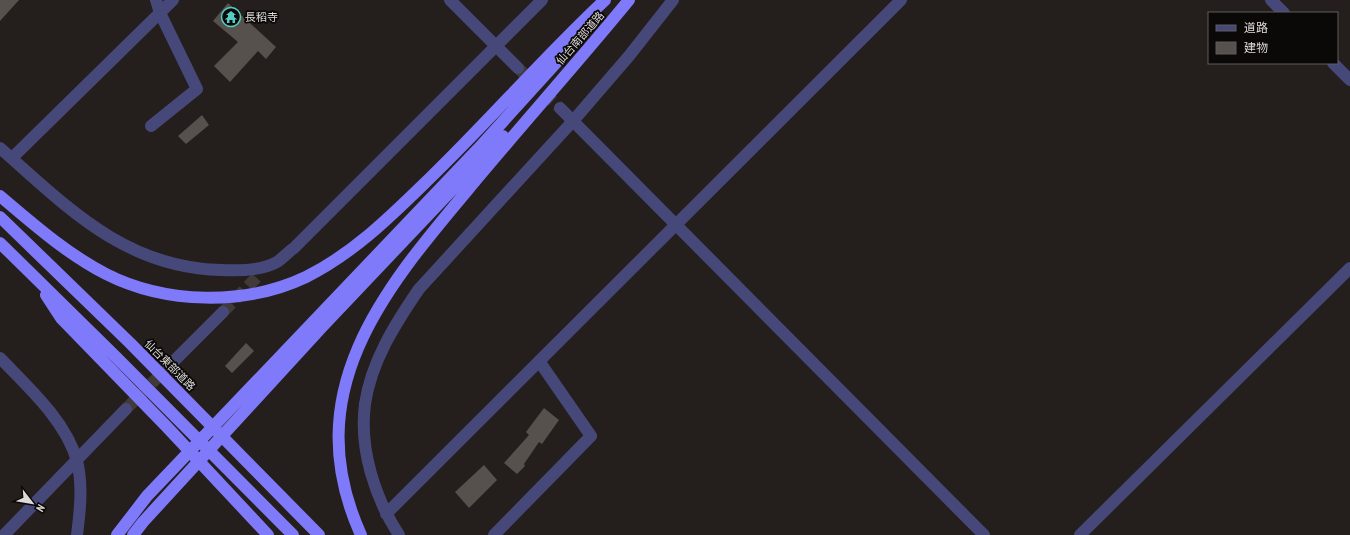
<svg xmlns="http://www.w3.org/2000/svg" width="1350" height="535" font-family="'PT Sans Narrow','Noto Sans JP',sans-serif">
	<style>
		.building { fill: #57514e }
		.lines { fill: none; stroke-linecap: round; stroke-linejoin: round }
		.minor-tunnel { stroke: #403a38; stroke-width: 12; stroke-dasharray: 12 6; stroke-linecap: butt }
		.minor { stroke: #47487a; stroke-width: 12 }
		.highway { stroke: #7f7af9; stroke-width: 12 }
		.labels { text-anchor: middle; stroke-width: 3.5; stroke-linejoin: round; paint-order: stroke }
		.poi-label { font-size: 11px; fill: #dedad8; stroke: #0b0908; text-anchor: start }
		.street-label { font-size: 11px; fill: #dedad8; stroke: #0b0908 }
	</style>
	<rect width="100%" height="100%" fill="#241e1c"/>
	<path class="building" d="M0,0H19L0,21Z
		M228,3L276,47L266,59L258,51L230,82L214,66L238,42L213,21Z
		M202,115L209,125L186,144L178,136Z
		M246,343L254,351L232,373L225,366Z
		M544,408L559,420L542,444L539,442L524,464L525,466L517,474L504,463L529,435L526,432Z
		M484,465L497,480L469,508L455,492Z"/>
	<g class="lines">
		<path class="minor-tunnel" d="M518,68L560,108
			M223,312L257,277
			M126,409L173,362"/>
		<path class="minor" d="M450,0L518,68
			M1271,0L1284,13
			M1333,63L1350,80
			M560,108L984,535
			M151,126L197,89L160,13L156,0
			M0,148C67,207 125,268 221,270C239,271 261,271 277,262C283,258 288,252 294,248L542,0
			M12,158L173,0
			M0,358C28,387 66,421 77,461C83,485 80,511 77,535
			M173,362L223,312
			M386,514L901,0
			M4,535L126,409
			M399,535C375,498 359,449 365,404C371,362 395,324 419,289L573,121L629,56L673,0
			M494,535L591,436L539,361
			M1080,535L1350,268"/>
		<path class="highway" d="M0,196C33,224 67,254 106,274C165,304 245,306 306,277C354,253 391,216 429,179C489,121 544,57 605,0
			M0,217L130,343L319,535
			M0,243L116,357L293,535
			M46,295L61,318L166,426L268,535
			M117,535L147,496L478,149L585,31L592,20
			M133,535L143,522L322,327L503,136
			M361,535C295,389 387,286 476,180C526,120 579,61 629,0"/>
	</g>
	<defs>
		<g id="temple-ring" transform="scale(1)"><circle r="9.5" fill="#0b0908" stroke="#54cdc7" stroke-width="1.5"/><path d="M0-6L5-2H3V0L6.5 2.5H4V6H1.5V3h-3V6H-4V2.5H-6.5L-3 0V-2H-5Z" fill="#54cdc7"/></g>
	</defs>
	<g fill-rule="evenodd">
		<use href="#temple-ring" x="231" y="17"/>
	</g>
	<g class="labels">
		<g class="poi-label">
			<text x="245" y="21">長稻寺</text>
		</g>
		<g class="street-label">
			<text transform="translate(580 38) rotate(-49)" y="4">仙台南部道路</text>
			<text transform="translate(170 365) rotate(45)" y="4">仙台東部道路</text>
		</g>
	</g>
	<rect x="1208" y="12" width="130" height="52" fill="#0b0908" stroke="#5f5d5b"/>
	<rect x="1216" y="25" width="20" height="6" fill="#47487a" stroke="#5f5d5b"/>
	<text x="1244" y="32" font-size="12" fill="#dedad8">道路</text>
	<rect x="1216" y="42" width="20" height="12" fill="#57514e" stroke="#5f5d5b"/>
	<text x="1244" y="52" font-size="12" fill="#dedad8">建物</text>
	<g transform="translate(32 503) rotate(121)" stroke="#0b0908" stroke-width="3" paint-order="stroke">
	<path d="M0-3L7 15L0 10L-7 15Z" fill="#dedad8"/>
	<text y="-6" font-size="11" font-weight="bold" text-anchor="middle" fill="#dedad8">N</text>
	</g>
</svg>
